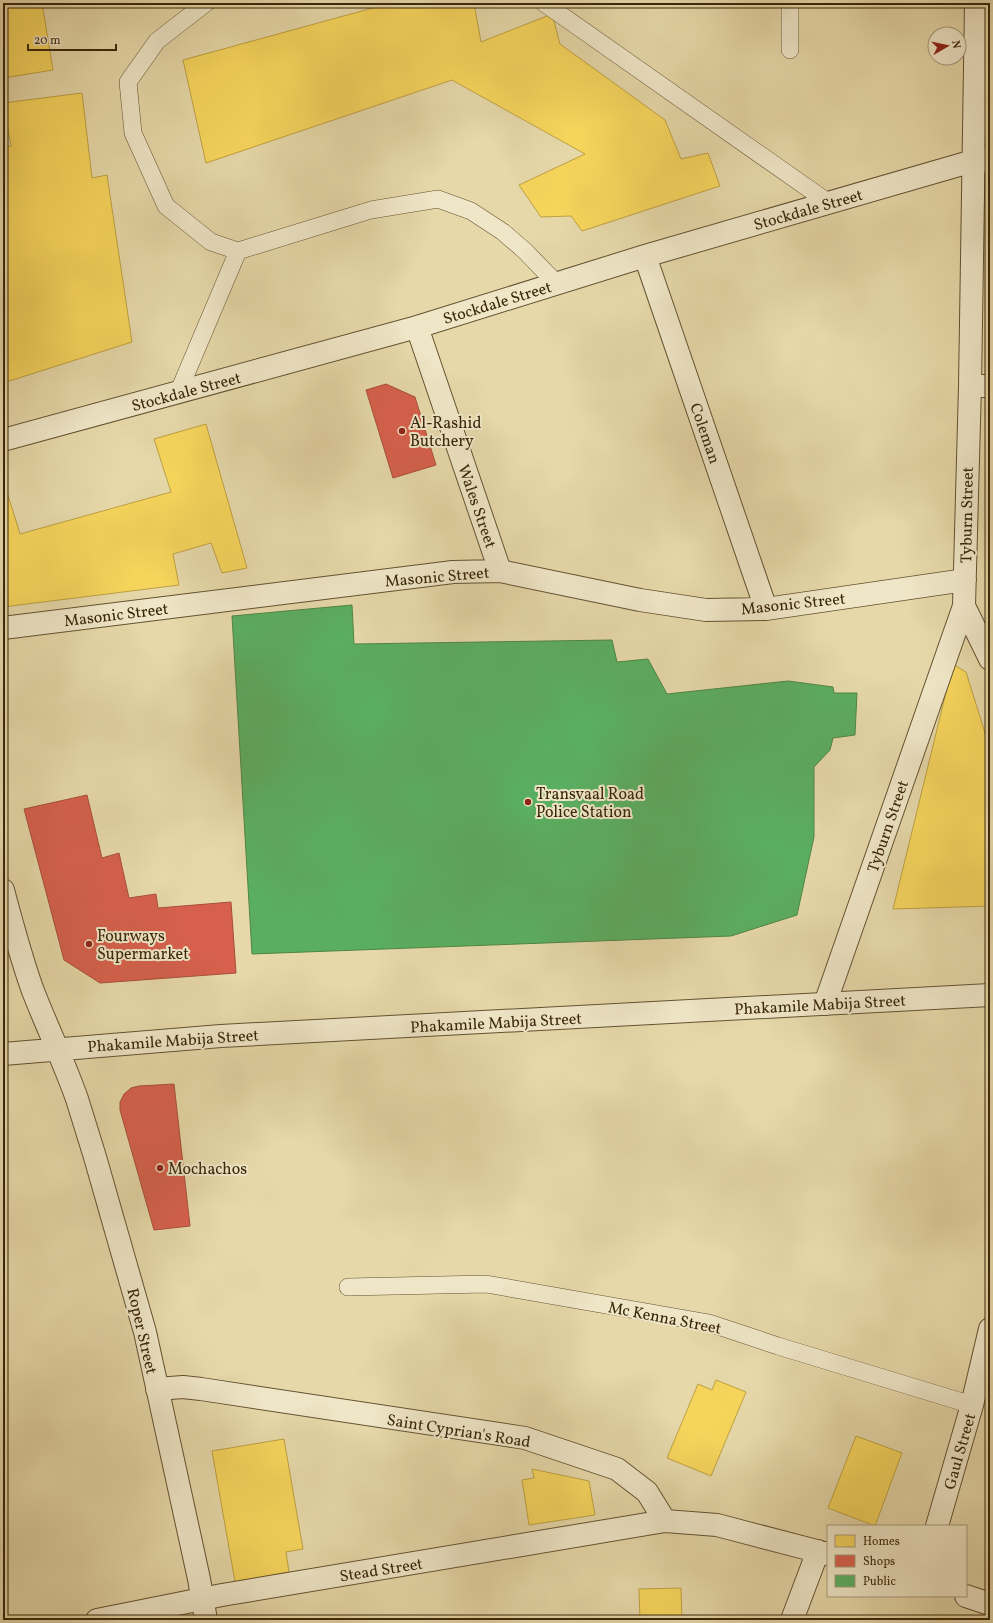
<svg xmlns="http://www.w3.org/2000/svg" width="993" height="1623" font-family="Vollkorn,serif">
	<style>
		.homes { fill: #f6d55c; stroke: #bda043 }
		.shops { fill: #d6604d; stroke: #a74f39 }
		.public { fill: #5aae61; stroke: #508547 }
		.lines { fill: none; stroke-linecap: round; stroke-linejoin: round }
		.service-casing { stroke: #645231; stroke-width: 18 }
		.minor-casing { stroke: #645231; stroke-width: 24 }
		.tertiary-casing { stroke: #645231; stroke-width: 24 }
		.service { stroke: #efe6c7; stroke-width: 17 }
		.minor { stroke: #efe6c7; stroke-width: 22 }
		.tertiary { stroke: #efe6c7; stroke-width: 22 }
		.poi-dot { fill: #8f2418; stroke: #efe6c7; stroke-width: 1.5 }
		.labels { text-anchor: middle; stroke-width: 4; stroke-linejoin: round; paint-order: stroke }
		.street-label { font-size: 16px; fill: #392609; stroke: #efe6c7 }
		.poi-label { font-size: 16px; fill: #392609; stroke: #efe6c7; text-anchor: start }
	</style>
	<rect width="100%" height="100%" fill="#e6d8a9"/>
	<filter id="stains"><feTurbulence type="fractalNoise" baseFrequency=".005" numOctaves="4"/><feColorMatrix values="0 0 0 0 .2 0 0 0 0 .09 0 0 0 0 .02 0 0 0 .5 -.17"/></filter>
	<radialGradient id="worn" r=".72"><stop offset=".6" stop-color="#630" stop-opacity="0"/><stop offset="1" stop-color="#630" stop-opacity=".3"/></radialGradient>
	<path class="homes" d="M3,3H42L53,70L3,78Z
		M391,3H474L481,42L552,14L560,44L665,120L681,159L708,153L720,186L582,231L571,216L541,217L519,185L585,154L452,80L206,163L183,60Z
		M82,93L92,178L107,175L132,342L3,383V147L11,146L3,103Z
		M206,424L247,568L222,573L211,543L173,554L179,585L3,607V489H6L20,534L171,492L154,439Z
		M953,664L966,672L990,749V906L893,909Z
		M716,1380L746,1392L711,1476L667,1458L698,1384L712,1390Z
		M856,1436L902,1453L875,1526L828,1508Z
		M284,1439L303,1549L286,1552L289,1572L235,1582L212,1451Z
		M532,1469L589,1481L595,1515L529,1525L522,1480L534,1478Z
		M681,1588L682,1620H640L639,1589Z"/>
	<path class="shops" d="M386,384L415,397L436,465L393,478L366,390Z
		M87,795L102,858L119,853L129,898L156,894L158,908L231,902L236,973L100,983L64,960L24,809Z
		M174,1084L190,1226L154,1230L120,1110V1102L124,1094L131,1088L139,1086Z"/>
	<path class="public" d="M352,605L354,644L612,640L617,662L648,659L667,694L788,681L833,687L834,693H857L855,735L833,738L830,750L814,767V837L797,915L731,936L252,954L232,616Z"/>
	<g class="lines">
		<g class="service-casing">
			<path id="service" d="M206,3L157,41L128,82L133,133L166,206L211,242L238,251L371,210L438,199L471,211L503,232L525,251L557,284
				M544,3L829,203
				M790,50V3
				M178,393L238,251
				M348,1287L486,1284L709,1323L778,1346L972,1405"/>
		</g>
		<g class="minor-casing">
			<path id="minor" d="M645,256L766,609
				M417,327L500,571
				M970,386H990
				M3,440L417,327L645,256L973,161L990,160
				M964,606L990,659
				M3,628L453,572L500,571L640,600L706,610L766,609L965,580
				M825,1004L964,606L970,386L976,3
				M157,1389L183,1387L201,1389L525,1438L617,1469L647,1492L665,1521
				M937,1526L972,1405L990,1329
				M966,1596L990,1604
				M97,1620L222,1595L665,1521L717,1525L828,1554
				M792,1620L818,1551"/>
		</g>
		<g class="tertiary-casing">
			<path id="tertiary" d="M3,890C12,924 21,958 33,991C47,1027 64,1062 77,1099L95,1157L145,1332L199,1579L206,1620
				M3,1054L221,1036L990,995"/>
		</g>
		<use href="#service" class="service"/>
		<use href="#minor" class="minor"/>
		<use href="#tertiary" class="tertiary"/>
	</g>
	<g class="poi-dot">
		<circle cx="402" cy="431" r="4"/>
		<circle cx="528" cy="802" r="4"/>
		<circle cx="89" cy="944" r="4"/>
		<circle cx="160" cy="1168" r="4"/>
	</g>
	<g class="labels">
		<g class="street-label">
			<text transform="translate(808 209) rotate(-16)" y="6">Stockdale Street</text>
			<text transform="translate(497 302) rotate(-17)" y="6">Stockdale Street</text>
			<text transform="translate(186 391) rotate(-15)" y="6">Stockdale Street</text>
			<text transform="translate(706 433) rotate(71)" y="6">Coleman</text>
			<text transform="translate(478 506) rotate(71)" y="6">Wales Street</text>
			<text transform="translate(966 515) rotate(-89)" y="6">Tyburn Street</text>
			<text transform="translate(437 576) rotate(-5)" y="6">Masonic Street</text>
			<text transform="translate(793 603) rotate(-6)" y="6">Masonic Street</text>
			<text transform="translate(116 614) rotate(-7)" y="6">Masonic Street</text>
			<text transform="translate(887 826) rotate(-71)" y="6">Tyburn Street</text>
			<text transform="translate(820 1004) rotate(-3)" y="6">Phakamile Mabija Street</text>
			<text transform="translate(496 1022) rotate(-3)" y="6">Phakamile Mabija Street</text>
			<text transform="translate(173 1040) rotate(-4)" y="6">Phakamile Mabija Street</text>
			<text transform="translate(665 1317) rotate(11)" y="6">Mc Kenna Street</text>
			<text transform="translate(143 1331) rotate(77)" y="6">Roper Street</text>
			<text transform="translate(459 1430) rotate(9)" y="6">Saint Cyprian's Road</text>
			<text transform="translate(959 1451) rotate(-74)" y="6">Gaul Street</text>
			<text transform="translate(381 1569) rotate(-9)" y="6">Stead Street</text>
		</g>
		<g class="poi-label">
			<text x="410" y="428">Al-Rashid<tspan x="410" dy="18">Butchery</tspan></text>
			<text x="536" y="799">Transvaal Road<tspan x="536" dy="18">Police Station</tspan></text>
			<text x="97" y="941">Fourways<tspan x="97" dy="18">Supermarket</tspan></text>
			<text x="168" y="1174">Mochachos</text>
		</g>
	</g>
	<rect width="993" height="1623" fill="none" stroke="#e6d8a9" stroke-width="16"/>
	<rect x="4" y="4" width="985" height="1615" fill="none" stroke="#392609" stroke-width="2"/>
	<rect x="8" y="8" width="977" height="1607" fill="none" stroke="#392609"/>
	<rect x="827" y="1525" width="140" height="72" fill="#efe6c7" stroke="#a6997b"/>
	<rect x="835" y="1535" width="20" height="12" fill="#f6d55c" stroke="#a6997b"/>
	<text x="863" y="1545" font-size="12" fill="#392609">Homes</text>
	<rect x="835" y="1555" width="20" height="12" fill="#d6604d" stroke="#a6997b"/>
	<text x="863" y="1565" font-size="12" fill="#392609">Shops</text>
	<rect x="835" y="1575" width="20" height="12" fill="#5aae61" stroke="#a6997b"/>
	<text x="863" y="1585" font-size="12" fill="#392609">Public</text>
	<g transform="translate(947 46) rotate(81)"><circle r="19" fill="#efe6c7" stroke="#a6997b"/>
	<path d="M0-3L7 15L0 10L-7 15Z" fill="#8f2418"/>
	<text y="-6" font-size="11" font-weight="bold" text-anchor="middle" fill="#392609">N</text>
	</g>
	<path d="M28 44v6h88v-6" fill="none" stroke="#392609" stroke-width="2"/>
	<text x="34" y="44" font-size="12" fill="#392609" stroke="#efe6c7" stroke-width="3" paint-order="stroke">20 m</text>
	<rect width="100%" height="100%" filter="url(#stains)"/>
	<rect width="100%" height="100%" fill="url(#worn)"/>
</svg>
